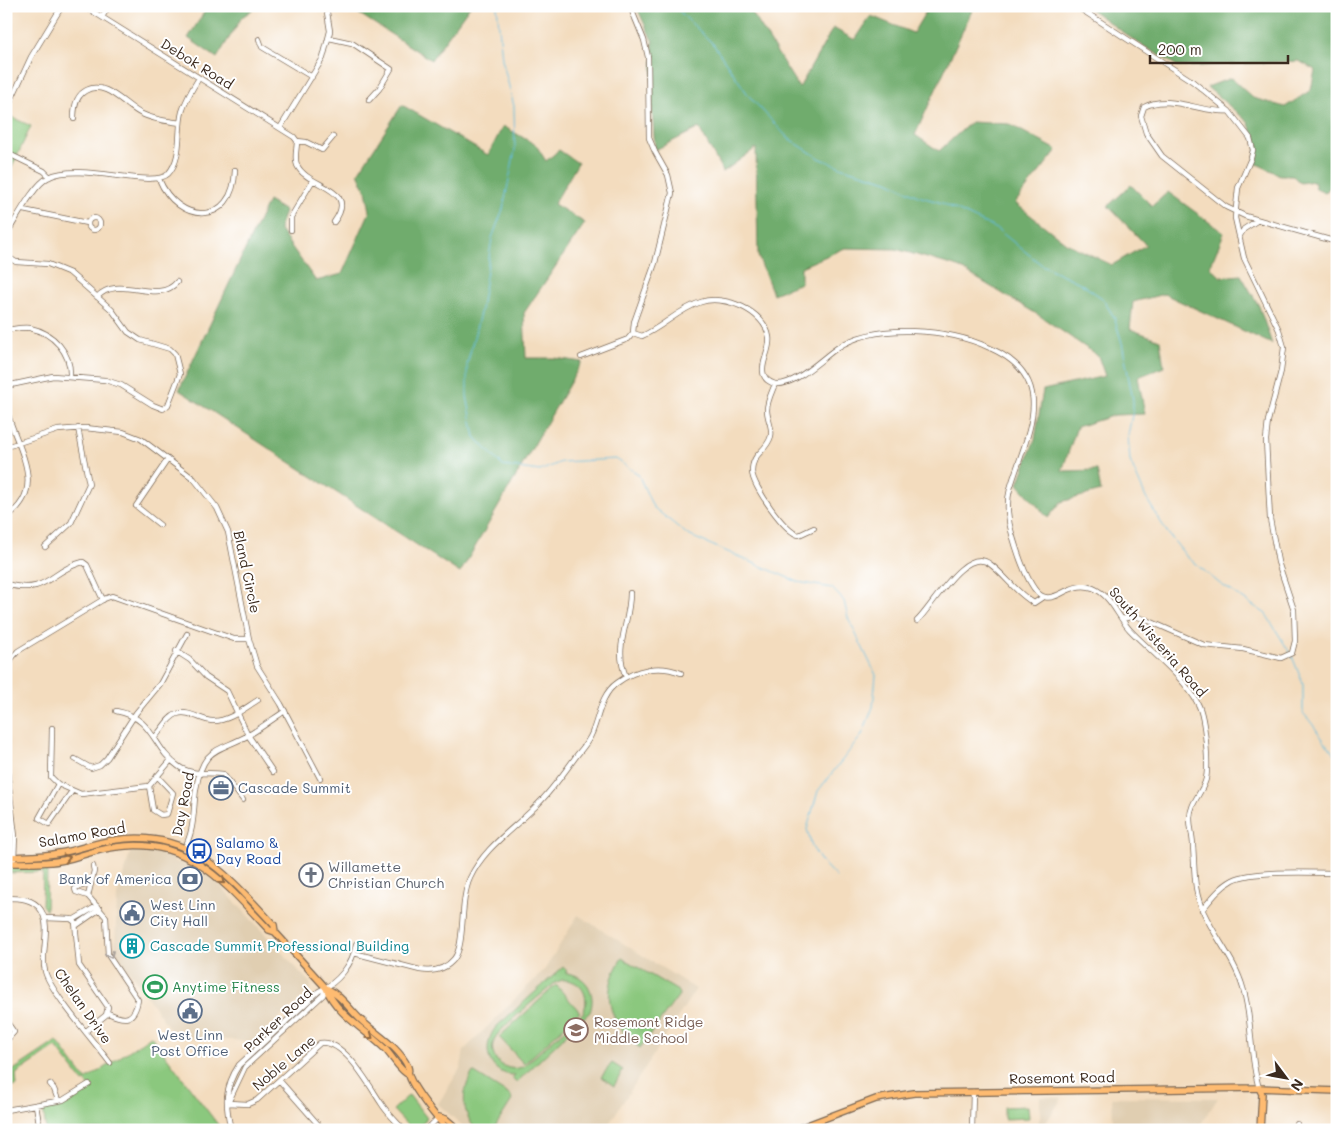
<svg xmlns="http://www.w3.org/2000/svg" width="1343" height="1136" font-family="Mali,sans-serif">
	<style>
		.built { fill: #e0ceb1 }
		.green { fill: #8bc87e; stroke: #63794e; fill-rule: evenodd }
		.forest { fill: #70ac6d; stroke: #566b46 }
		.lines { fill: none; stroke-linecap: round; stroke-linejoin: round }
		.stream { stroke: #63bee1; stroke-width: 1 }
		.minor-casing { stroke: #7b6856; stroke-width: 6 }
		.major-casing { stroke: #7b6856; stroke-width: 8 }
		.minor { stroke: #fff; stroke-width: 4.5 }
		.major { stroke: #febb71; stroke-width: 5.5 }
		.oneway { stroke: #936b43 }
		.oneway2 { stroke: #a79f9a }
		.labels { text-anchor: middle; stroke-width: 4; stroke-linejoin: round; paint-order: stroke }
		.street-label { font-size: 14px; fill: #3b2a1e; stroke: #fff }
		.service-label { font-size: 14px; fill: #4e5e75; stroke: #fff; text-anchor: start }
		.transit-label { font-size: 14px; fill: #164399; stroke: #fff; text-anchor: start }
		.worship-label { font-size: 14px; fill: #5b616d; stroke: #fff; text-anchor: start }
		.culture-label { font-size: 14px; fill: #0d838f; stroke: #fff; text-anchor: start }
		.leisure-label { font-size: 14px; fill: #27864d; stroke: #fff; text-anchor: start }
		.education-label { font-size: 14px; fill: #785e54; stroke: #fff; text-anchor: start }
	</style>
	<rect width="100%" height="100%" fill="#fff"/>
	<filter id="ink" filterUnits="userSpaceOnUse"><feTurbulence type="fractalNoise" baseFrequency=".02" numOctaves="2"/><feDisplacementMap in="SourceGraphic" scale="10" xChannelSelector="R" yChannelSelector="G"/><feConvolveMatrix kernelMatrix="1 2 1 2 8 2 1 2 1" color-interpolation-filters="sRGB"/></filter>
	<filter id="wash" filterUnits="userSpaceOnUse"><feTurbulence type="fractalNoise" baseFrequency=".0096" numOctaves="4" result="noise"/><feDisplacementMap in="SourceGraphic" scale="20" xChannelSelector="R" yChannelSelector="G"/><feGaussianBlur stdDeviation="1.12" result="paint"/><feColorMatrix in="noise" values="0 0 0 0 0 0 0 0 0 0 0 0 0 0 0 0 0 1.4 0 .05"/><feComposite in="paint" operator="in"/></filter>
	<g filter="url(#wash)">
		<rect width="100%" height="100%" fill="#f3dcbe"/>
		<path class="built" d="M131,850L160,853L173,857L174,861L185,865L192,864L215,880L311,984V990L253,1041L181,1038L174,1035L115,951L117,896Z
			M578,915L696,989L605,1130H467L438,1104L461,1067L464,1050L545,969Z
			M1040,1097L1062,1098L1044,1126L1113,1125L1112,1097L1218,1098L1197,1130H1036L1040,1117Z"/>
		<path class="green" d="M9,116L31,126L6,180V118Z
			M47,867V871L46,911L42,905L43,872L6,873V868Z
			M622,958L678,991L679,995L640,1048C609,1023 599,994 622,958Z
			M563,967L567,971L565,973C586,974 597,993 590,1012L517,1082L512,1078L515,1075C487,1075 481,1046 496,1027ZM562,980C581,979 591,996 583,1013L524,1066C507,1075 485,1058 495,1038C502,1026 542,994 555,983Z
			M556,985L580,1012L524,1064L499,1037Z
			M151,1036L222,1130H46L43,1109L68,1104L92,1089L85,1081L83,1082L56,1047L16,1074L17,1086L6,1088V1075L57,1041L86,1080Z
			M612,1063L623,1070L614,1086L601,1077Z
			M473,1072L511,1096L512,1100L493,1130H476C461,1111 461,1092 473,1072Z
			M409,1095L427,1118L418,1130H412L393,1110Z
			M1028,1106L1029,1118L1004,1119V1107Z"/>
		<path class="forest" d="M208,6H258L242,17L217,58L188,38Z
			M347,6H470L431,60Z
			M636,6H748L799,88L833,28L855,40L871,16L913,33L929,6H974L915,135L939,151L971,122L1009,124L1057,150L1015,203L1066,243L1112,265L1146,245L1108,206L1131,185L1152,206L1168,192L1224,233L1210,267L1221,277L1241,275L1259,306L1272,344L1164,294L1133,302L1130,329L1160,340L1164,367L1138,377L1145,414L1115,415L1077,427L1062,471L1097,470L1101,491L1061,502L1048,518L1018,484L1035,439L1043,390L1105,376L1098,356L1040,316L958,267L896,249L845,248L801,267V283L773,294L758,256L756,148L723,172L699,128L655,150L652,108L653,42Z
			M1086,6H1337V179L1325,193L1316,189L1314,181L1300,183L1292,175H1280L1255,163L1257,143L1248,122L1207,87L1231,78L1253,98L1285,107L1311,90L1315,70L1299,61L1179,67L1135,41Z
			M402,105L488,155L503,126L536,145L546,161L559,150L578,163L554,204L585,223L524,313L526,358H555L582,362L460,573L179,390L268,201L285,211L279,229L316,281L342,274L370,211L366,191L358,173Z"/>
		<g class="lines">
			<path class="stream" d="M497,6L502,59L514,106L515,150L503,209L492,238L481,309L467,365V396L475,437L503,466L540,471L561,462L616,459L638,474L653,507L688,535L798,582L832,588L844,601L848,618L876,675L873,707L862,735L818,791L807,829L812,847L821,861L836,877
				M674,6L713,44L749,96L788,138L819,158L843,168L888,181L918,196L942,203L978,220L997,229L1042,265L1080,283L1102,298L1114,317L1122,343L1133,400V410L1128,435L1130,461L1146,498L1167,532L1186,556L1219,583L1266,614L1290,653
				M1292,656L1303,684V713C1316,726 1323,743 1337,756"/>
		</g>
	</g>
	<g filter="url(#ink)">
		<g class="lines">
			<g class="minor-casing">
				<path id="minor" d="M84,6L294,137L297,141
					M630,6L644,40L648,57L649,138L655,152L668,175L672,193L655,263L634,322L633,333
					M1076,6L1192,81L1229,111L1250,138L1253,150L1251,158L1238,188L1235,218L1244,258L1279,330L1284,347L1281,371L1268,421L1266,440L1270,519L1278,562L1294,610L1295,641L1292,653L1281,658L1243,649L1204,645L1147,620L1135,616L1122,619
					M102,17L109,6
					M329,38L352,43L391,69L379,89L369,100
					M259,39L262,47L312,77
					M6,111L31,57L62,6
					M1229,111C1203,114 1169,93 1144,107L1141,116L1146,133L1162,156L1226,207L1245,216L1337,242
					M74,119C74,109 75,97 85,91C105,78 126,107 142,114C154,120 167,121 180,123
					M280,128L323,58L330,31L326,6
					M297,141C297,149 294,158 297,165C307,188 360,187 334,222
					M297,141L306,142L322,150L333,137
					M11,155L44,171L50,177
					M159,179C178,225 234,227 235,170
					M23,210L87,223
					M88 224a6 6 0 1 1 12 0a6 6 0 1 1-12 0Z
					M291,230V217L313,180
					M6,235C16,220 33,185 49,177C80,162 153,189 168,174C183,158 177,131 182,112C186,99 192,89 199,78
					M1239,237L1244,229L1258,220
					M6,256L16,262L48,264L70,273L112,310L128,332L140,340L170,349L175,354L180,374L168,405L163,409L153,405L121,385L105,380L53,376L6,386
					M97,297C119,273 157,306 177,282
					M6,330C14,329 22,327 30,328C54,333 71,353 70,376
					M633,333L642,336C663,327 679,309 701,302C724,294 765,311 769,337C771,349 762,360 763,371C763,378 769,382 775,384C795,386 821,359 837,348C876,322 950,329 990,348C1062,380 1025,437 1010,489C1006,503 1008,521 1012,534C1016,548 1030,595 1045,597C1052,599 1060,594 1066,591C1075,587 1083,584 1093,588C1112,596 1117,616 1130,630C1150,651 1185,678 1198,704C1205,717 1210,769 1205,782C1200,795 1190,804 1190,818C1190,828 1193,837 1193,846C1195,870 1193,891 1204,913C1216,939 1235,960 1243,988C1253,1020 1249,1056 1259,1088
					M581,357L628,339L633,333
					M775,384C772,392 767,401 767,410C767,419 773,428 771,436C766,453 752,452 752,472C753,486 785,533 799,535L814,528
					M6,408C15,445 50,489 6,517
					M6,447L58,430L85,428L123,432L141,439L194,479L217,508L228,532L249,639L257,666L281,704L320,778
					M160,525L136,506L168,459
					M45,547L71,523L89,484L78,428
					M6,584C48,596 50,570 83,562L87,565L103,600
					M917,621C933,606 965,545 990,564C1006,576 1017,594 1034,603L1043,597
					M176,651L190,660L206,677L227,691L248,735L273,772
					M626,677C613,646 630,624 630,593
					M6,682L11,659L18,651L104,599L112,596L234,639H249
					M116,711C155,718 152,748 178,766C191,776 208,772 223,774L243,800
					M52,728L51,777L58,784L81,794L149,786L171,760
					M155,737C162,730 168,717 177,714C189,710 200,720 212,721C228,722 245,708 258,700
					M75,759L91,768L100,765L107,758L136,713L160,684L187,634
					M6,762L15,836L14,859
					M58,784L39,818L49,824L72,791
					M149,786L153,810L161,815L167,814L173,793L157,776
					M184,849C195,830 193,810 196,789C203,746 218,752 249,735C261,728 273,719 285,711
					M93,866L94,871L88,896L106,917L108,955L138,1000C134,1021 125,1021 108,1013
					M88,896L76,892L75,889L77,887L91,884
					M6,898C19,898 33,898 41,910C52,928 40,952 45,971C49,990 96,1044 110,1063
					M1202,910C1211,899 1220,887 1233,880C1254,870 1312,873 1337,873
					M45,918L71,919L75,922L79,965L108,1007L106,1015L86,1031
					M73,920L97,906
					M77,925L100,909
					M354,953L420,970C433,972 445,970 454,959C466,944 459,902 470,878C484,848 511,831 534,808C550,793 564,773 577,755C583,748 589,741 592,733C599,716 601,694 617,683C636,669 659,664 681,673
					M6,1021L14,1032L6,1041
					M279,1080L323,1130
					M50,1084L54,1089L58,1100
					M228,1103L248,1104L257,1100L320,1043C344,1038 370,1087 381,1103C387,1113 396,1121 404,1130
					M228,1103L245,1067L323,995L326,988
					M36,1105L40,1130
					M6,1110L63,1100L89,1084
					M231,1130C225,1104 224,1088 239,1065L319,991C338,983 353,964 356,944
					M426,1130L439,1117
					M972,1130L973,1092
					M1295,1130L1297,1124"/>
			</g>
			<g class="major-casing">
				<path id="major" d="M6,857C24,856 42,857 59,853C78,850 96,842 115,840C190,828 228,876 274,925L275,932
					M6,863C25,863 45,864 64,860C81,856 98,849 116,847C188,836 225,883 269,930L275,932L326,988C341,995 350,1010 362,1021C377,1035 399,1047 408,1067C410,1073 407,1069 409,1075C412,1087 439,1122 449,1130
					M326,988C336,1014 366,1030 385,1049C393,1057 399,1070 409,1075
					M1259,1088L1262,1094L1260,1130
					M439,1117L446,1119L459,1130
					M794,1130L876,1099L914,1093L1259,1088L1337,1091"/>
			</g>
			<use href="#minor" class="minor"/>
			<use href="#major" class="major"/>
		</g>
		<defs><path id="oneway-chevron" d="M-2-3.5L2.5 0L-2 3.5" fill="none" stroke-width="1.6" stroke-linecap="round" stroke-linejoin="round" transform="scale(1.25)"/></defs>
		<g class="oneway">
			<use href="#oneway-chevron" transform="translate(67 858) rotate(-14)"/>
			<use href="#oneway-chevron" transform="translate(222 881) rotate(43)"/>
			<use href="#oneway-chevron" transform="translate(370 1036) rotate(38)"/>
		</g>
		<use class="oneway2" href="#oneway-chevron" transform="translate(110 955) rotate(65)"/>
	</g>
	<defs>
		<g id="office-ring" transform="scale(1.25)"><circle r="9.5" fill="#fff" stroke="#5c6f8a" stroke-width="1.5"/><path d="M-6-3h4V-5.5h4V-3h4V5H-6ZM-1-4.5V-3h2v-1.5ZM-6 0V1H6V0Z" fill="#5c6f8a"/></g>
		<g id="bus-ring" transform="scale(1.25)"><circle r="9.5" fill="#fff" stroke="#1a4fb4" stroke-width="1.5"/><path d="M-5-6H5V4H4V6H2V4H-2V6H-4V4H-5ZM-3.5-4V0h7V-4ZM-3.5 1.2v1.5H-2V1.2ZM2 1.2v1.5H3.5V1.2Z" fill="#1a4fb4"/></g>
		<g id="church-ring" transform="scale(1.25)"><circle r="9.5" fill="#fff" stroke="#6b7280" stroke-width="1.5"/><path d="M-1.2-6h2.4v3.5h3.3v2.4h-3.3V6h-2.4V-.1h-3.3v-2.4h3.3Z" fill="#6b7280"/></g>
		<g id="bank-ring" transform="scale(1.25)"><circle r="9.5" fill="#fff" stroke="#5c6f8a" stroke-width="1.5"/><path d="M-6-4H6V4H-6ZM0-2.3a2.3 2.3 0 1 0 0 4.6a2.3 2.3 0 1 0 0-4.6Z" fill="#5c6f8a"/></g>
		<g id="civic-ring" transform="scale(1.25)"><circle r="9.5" fill="#fff" stroke="#5c6f8a" stroke-width="1.5"/><path d="M-.6-6.5H3V-4.5H.6V-3L4-1V1h2V6H-6V1h2V-1L-.6-3ZM-1.2 2.5V6h2.4V2.5Z" fill="#5c6f8a"/></g>
		<g id="building-ring" transform="scale(1.25)"><circle r="9.5" fill="#fff" stroke="#0f9aa8" stroke-width="1.5"/><path d="M-4-6H4V6H1V3H-1V6H-4ZM-2.5-4.3h1.7v1.8h-1.7ZM.8-4.3h1.7v1.8H.8ZM-2.5-1h1.7V.8h-1.7ZM.8-1h1.7V.8H.8Z" fill="#0f9aa8"/></g>
		<g id="stadium-ring" transform="scale(1.25)"><circle r="9.5" fill="#fff" stroke="#2e9e5b" stroke-width="1.5"/><path d="M0-5a6.5 5 0 1 0 0 10a6.5 5 0 1 0 0-10ZM-3.5-1.8h7v3.6h-7Z" fill="#2e9e5b"/></g>
		<g id="school-ring" transform="scale(1.25)"><circle r="9.5" fill="#fff" stroke="#8d6e63" stroke-width="1.5"/><path d="M0-5L7-2L0 1L-7-2ZM-4 1L0 2.5L4 1V4Q0 6-4 4Z" fill="#8d6e63"/></g>
	</defs>
	<g fill-rule="evenodd">
		<use href="#office-ring" x="221" y="788"/>
		<use href="#bus-ring" x="199" y="851"/>
		<use href="#church-ring" x="311" y="875"/>
		<use href="#bank-ring" x="190" y="879"/>
		<use href="#civic-ring" x="132" y="913"/>
		<use href="#building-ring" x="132" y="946"/>
		<use href="#stadium-ring" x="155" y="987"/>
		<use href="#civic-ring" x="190" y="1011"/>
		<use href="#school-ring" x="576" y="1030"/>
	</g>
	<g class="labels">
		<g class="street-label">
			<text transform="translate(197 64) rotate(32)" y="5">Debok Road</text>
			<text transform="translate(247 572) rotate(78)" y="5">Bland Circle</text>
			<text transform="translate(1158 642) rotate(49)" y="5">South Wisteria Road</text>
			<text transform="translate(183 804) rotate(-79)" y="5">Day Road</text>
			<text transform="translate(82 835) rotate(-10)" y="5">Salamo Road</text>
			<text transform="translate(83 1006) rotate(55)" y="5">Chelan Drive</text>
			<text transform="translate(278 1020) rotate(-43)" y="5">Parker Road</text>
			<text transform="translate(284 1063) rotate(-40)" y="5">Noble Lane</text>
			<text transform="translate(1062 1078) rotate(-1)" y="5">Rosemont Road</text>
		</g>
		<g class="service-label">
			<text x="238" y="793">Cascade Summit</text>
			<text x="172" y="884" text-anchor="end">Bank of America</text>
			<text x="150" y="910">West Linn<tspan x="150" dy="16">City Hall</tspan></text>
			<text x="190" y="1040" text-anchor="middle">West Linn<tspan x="190" dy="16">Post Office</tspan></text>
		</g>
		<g class="transit-label">
			<text x="216" y="848">Salamo &amp;<tspan x="216" dy="16">Day Road</tspan></text>
		</g>
		<g class="worship-label">
			<text x="328" y="872">Willamette<tspan x="328" dy="16">Christian Church</tspan></text>
		</g>
		<g class="culture-label">
			<text x="150" y="951">Cascade Summit Professional Building</text>
		</g>
		<g class="leisure-label">
			<text x="172" y="992">Anytime Fitness</text>
		</g>
		<g class="education-label">
			<text x="594" y="1027">Rosemont Ridge<tspan x="594" dy="16">Middle School</tspan></text>
		</g>
	</g>
	<rect width="1343" height="1136" fill="none" stroke="#fff" stroke-width="25"/>
	<g transform="translate(1286 1078) rotate(122)" stroke="#ffffff" stroke-width="4" paint-order="stroke">
	<path d="M0-4L9 19L0 12L-9 19Z" fill="#3b2a1e"/>
	<text y="-8" font-size="14" font-weight="bold" text-anchor="middle" fill="#3b2a1e">N</text>
	</g>
	<path d="M1150 55v8h138v-8" fill="none" stroke="#3b2a1e" stroke-width="2.5"/>
	<text x="1158" y="55" font-size="15" fill="#3b2a1e" stroke="#ffffff" stroke-width="4" paint-order="stroke">200 m</text>
</svg>
